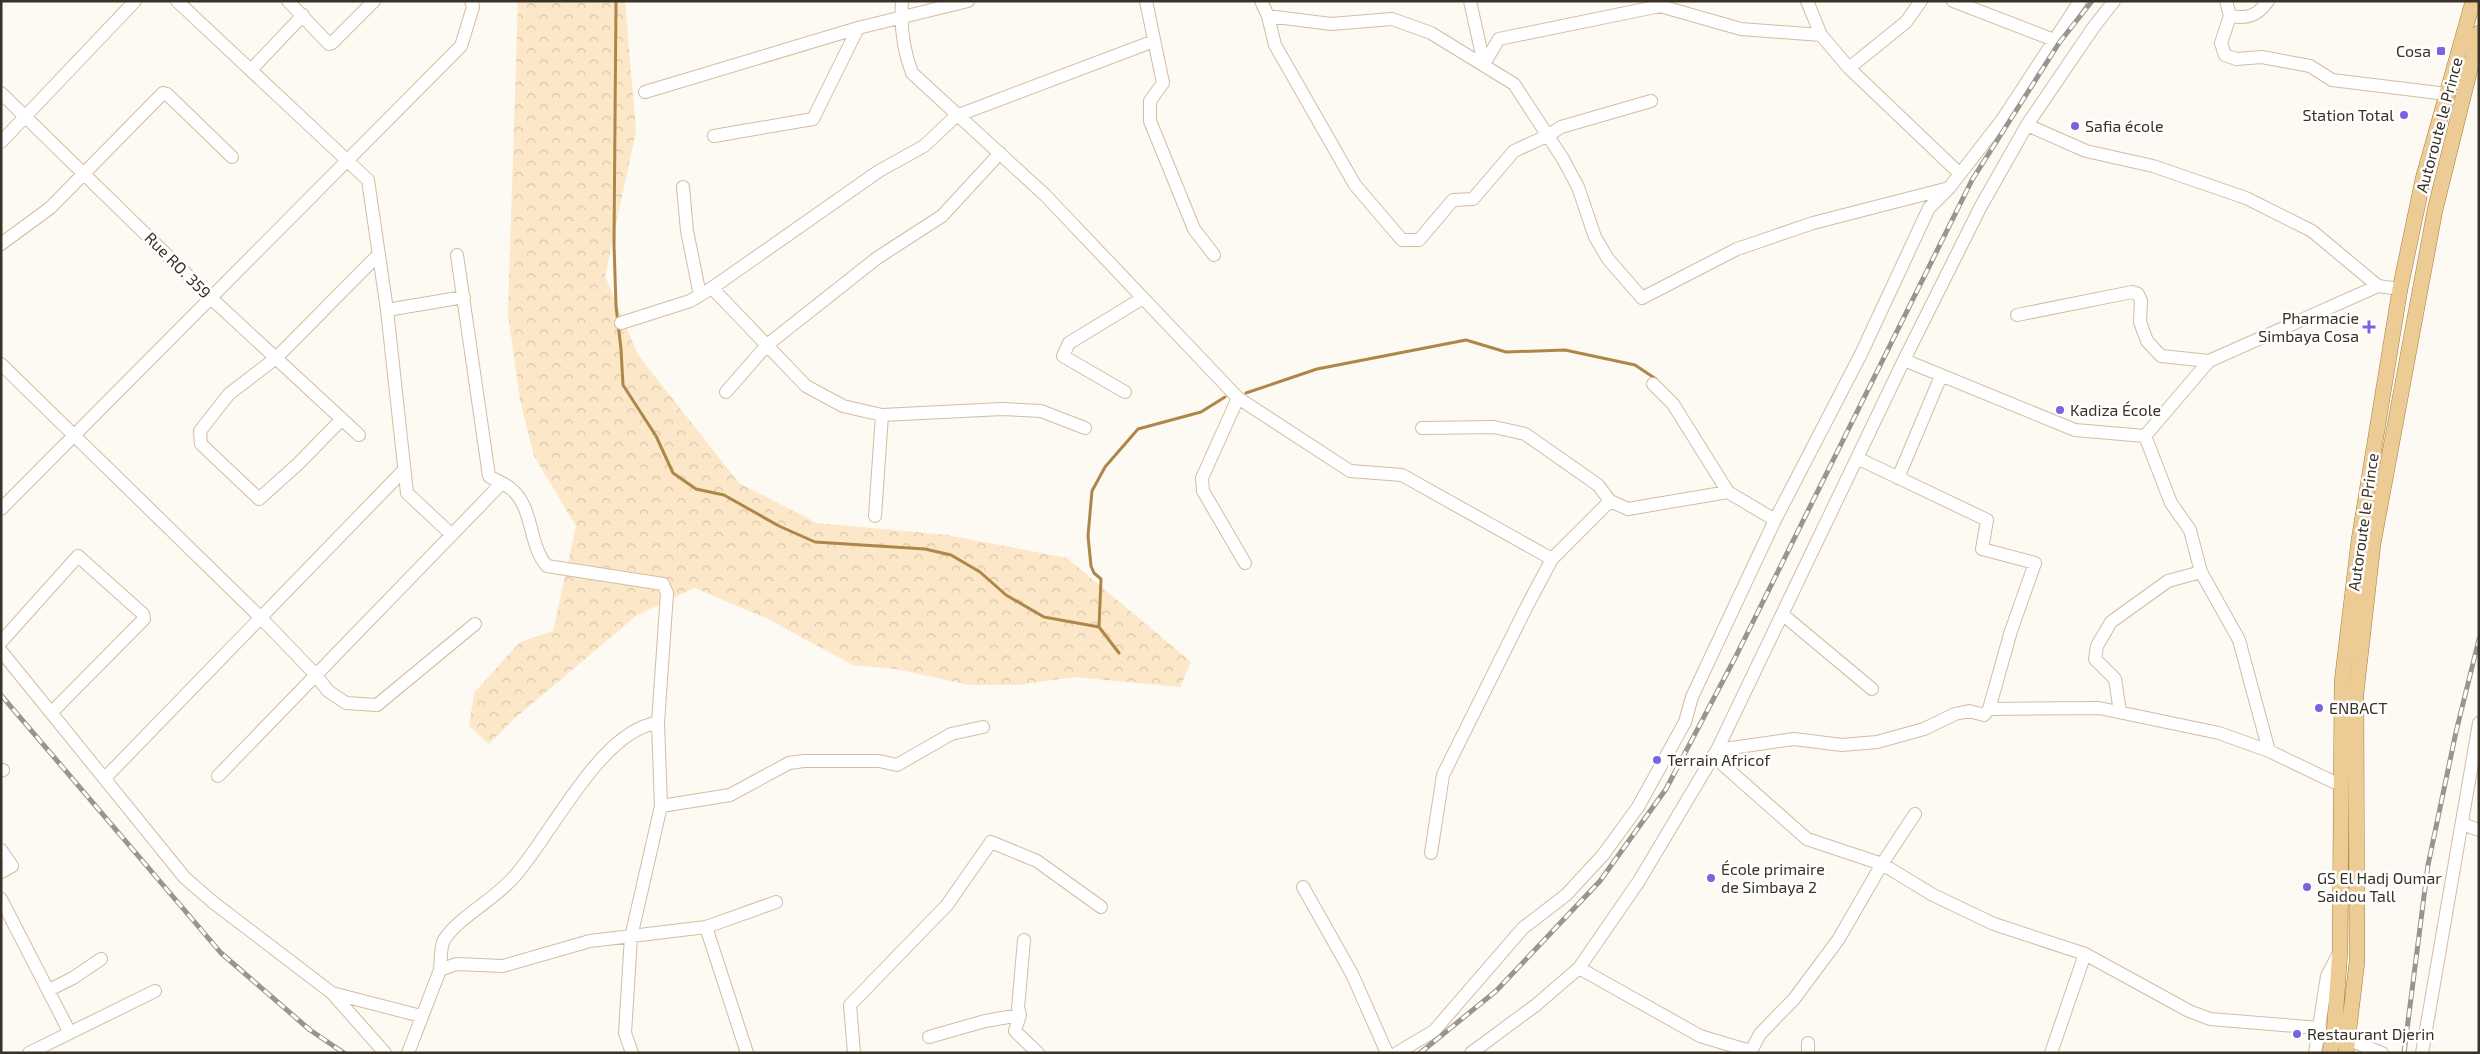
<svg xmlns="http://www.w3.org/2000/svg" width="2480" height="1054" font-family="'Exo 2',sans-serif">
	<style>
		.forest { fill: url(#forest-crowns) }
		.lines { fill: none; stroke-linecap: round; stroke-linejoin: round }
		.stream { stroke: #ae8748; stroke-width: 3 }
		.minor-casing { stroke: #d1bea2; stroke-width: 14 }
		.major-casing { stroke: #a57f3f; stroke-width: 16 }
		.minor { stroke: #fff; stroke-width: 12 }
		.major { stroke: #eccb94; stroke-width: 15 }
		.rail-casing { stroke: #9a958c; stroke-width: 5 }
		.rail { stroke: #fff; stroke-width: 3; stroke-dasharray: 9; stroke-linecap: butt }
		.poi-dot { fill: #7864de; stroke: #fff; stroke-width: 2 }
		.labels { text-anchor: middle; stroke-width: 5; stroke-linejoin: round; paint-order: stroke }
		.poi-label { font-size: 16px; fill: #393226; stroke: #fff; text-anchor: start }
		.street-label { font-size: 16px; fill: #393226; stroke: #fff }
	</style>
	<defs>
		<pattern id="forest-crowns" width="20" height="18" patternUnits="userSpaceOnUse" patternTransform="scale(1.25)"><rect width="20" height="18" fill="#fce7c9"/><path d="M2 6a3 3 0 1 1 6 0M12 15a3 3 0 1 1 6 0" fill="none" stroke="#d9c7ac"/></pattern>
	</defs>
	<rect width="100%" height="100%" fill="#fdf9f3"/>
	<path class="forest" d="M518,1H625L636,131L605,276L638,355L739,483L817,523L947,535L1067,558L1191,662L1180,687L1075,677L1017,685H969L896,669L853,665L768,619L695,588L637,615L514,719L489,744L469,726L474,693L520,642L553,631L576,526L534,456L520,400L508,314Z"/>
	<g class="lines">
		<path class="stream" d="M616,1L614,244L616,306L621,349L623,385L656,436L673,473L696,489L724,495L779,526L815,542L925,549L951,555L980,572L1006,595L1044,617L1099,627L1119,653
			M1246,393L1317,369L1466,340L1506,352L1565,350L1635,365L1656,379
			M1099,627L1101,579L1094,573L1091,566L1088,536L1092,491L1105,467L1138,429L1201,412L1225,397"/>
		<g class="minor-casing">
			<path id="minor" d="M177,1L368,180L387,310L407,493L452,535
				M288,1L329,44L332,43L374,1
				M902,1C900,27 903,49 912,73L1045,195L1238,398L1350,471L1402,475L1552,559
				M1146,1L1163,83L1150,101V121L1194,229L1214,255
				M1261,1L1268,16L1275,45L1355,185L1402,240H1419L1453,200L1473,199L1514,151L1549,135L1561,127L1651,101
				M1470,1L1484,64
				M1807,1L1821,35L1849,68L1959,173
				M1953,1L2054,40
				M2226,1L2230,16L2221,43L2225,55L2236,59L2262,57L2310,66L2332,80L2447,94
				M1268,16L1331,24L1392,19L1431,33L1514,84L1563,159L1578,187L1595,237L1608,259L1642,298L1737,249L1813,223L1949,188
				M2230,16C2248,19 2257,16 2268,1
				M1484,64L1499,39L1660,6L1741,29L1821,35
				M1849,68L1906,22L1921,1
				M251,70L303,15
				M645,92L858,28L968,1
				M1,93L212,299L359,435
				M2027,125L2086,151L2153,166L2246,198L2312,231L2378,286
				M714,136L813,119L858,28
				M1,142L135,1
				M683,187L687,231L700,295
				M1,244L50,208L163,93L167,94L232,157
				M457,255L489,476C496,481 504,483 510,488C534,506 528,545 547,566L663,584L667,593L658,723L661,806L631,937L625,1033L632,1053
				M712,288L806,386L843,406L882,415L1002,409L1041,411L1085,428
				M387,310L464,297
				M2017,315L2132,292L2138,294L2141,301L2140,322L2147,341L2161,356L2209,361
				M621,323L690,301L712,288L879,171L924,146L956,116L1154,41
				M1904,360L2075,430L2145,436
				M1,364L262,619L315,674L328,691L346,703L377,705L475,624
				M1653,384L1673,404L1728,492L1775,520
				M726,392L767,345L877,258L942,216L1000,153
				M1125,392L1063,356L1069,343L1143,298
				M1238,398L1202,478L1203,491L1245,563
				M342,419L298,464L259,499L201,444L200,431L229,394L276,358L379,254
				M1422,428L1494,427L1525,434L1598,485L1610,501
				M1857,458L1987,520L1982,549L2035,563L2011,631L1989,709L2099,708L2219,733L2269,751L2340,785
				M1898,478L1941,376
				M1,509L461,46L473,7L471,1
				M875,516L882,415
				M1782,614L1872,689
				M1,642L78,556L143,614L144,619L52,712
				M1,651L185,878L214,903L332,993L385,1053
				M2120,712L2115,679L2095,659L2097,646L2111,622L2168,581L2201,572
				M1717,750L1794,739L1842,745L1877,742L1924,729L1955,714L1969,711L1984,715L1989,709
				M2269,751L2239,640L2201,572L2190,530L2171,503L2145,436L2209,361L2378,286L2400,289
				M1713,756L1807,839L1882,864L1933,895L1994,924L2085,954L2189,1011L2210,1019L2320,1028
				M1,771L3,770
				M218,776L501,484
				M105,778L403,471
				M661,806L730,795L789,763L804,761H879L897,765L951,734L983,727
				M2462,824L2479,830
				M1,850L12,866L1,872
				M1431,853L1443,775L1526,608L1552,559L1610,501L1628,509L1728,492
				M1303,887L1352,974L1387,1053
				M1,899L70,1033
				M1024,940L1018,1008L1020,1015L1015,1031L1038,1053
				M1579,968L1700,1036L1750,1051
				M440,970C441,962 440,947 444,940C458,918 495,899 514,877C551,836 601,729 658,723
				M49,990L73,978L101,959
				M332,993L421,1016
				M929,1037L985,1021L1020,1015
				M2349,1040L2382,1053
				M29,1053L155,991
				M408,1053L440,970L456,964L503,966L590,941L706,927
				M747,1053L706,927L776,902
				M854,1053L850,1005L947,905L991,842L1037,861L1101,907
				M1397,1053L1434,1031L1523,928L1566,895L1603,855L1638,807L1685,722L1692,697L1775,520L1861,354L1929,208L1949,188L2002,120L2080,1
				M1471,1053L1536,1005L1579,968L1639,881L1717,750L1904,360L1981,206L2027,125L2093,28L2114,1
				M1750,1053L1760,1034L1794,999L1838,940L1882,864L1915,814
				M1808,1053V1043
				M2051,1053L2085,954
				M2315,1053L2327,976L2339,953
				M2422,1053L2479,723"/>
		</g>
		<g class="major-casing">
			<path id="major" d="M2330,1053L2334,1035L2340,951L2342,682L2359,540L2400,289L2423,179L2473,1
				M2346,1053L2357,962L2356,693L2373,544L2435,210L2479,33"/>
		</g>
		<use href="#minor" class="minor"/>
		<use href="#major" class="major"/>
		<g class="rail-casing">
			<path id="rail" d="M1,695L221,953L310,1030L344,1053
				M1420,1053L1496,991L1600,881L1666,789L1736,656L1972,180L2059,43L2092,1
				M2404,1053L2428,865L2456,732L2479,639"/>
		</g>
		<use href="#rail" class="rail"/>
	</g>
	<g class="poi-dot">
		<rect x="2436" y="46" width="10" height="10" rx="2.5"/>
		<circle cx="2404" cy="115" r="5"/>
		<circle cx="2075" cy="126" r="5"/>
		<path d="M2366.5 319.5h5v5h5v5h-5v5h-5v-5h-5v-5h5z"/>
		<circle cx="2060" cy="410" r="5"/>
		<circle cx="2319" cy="708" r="5"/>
		<circle cx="1657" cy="760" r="5"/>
		<circle cx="1711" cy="878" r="5"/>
		<circle cx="2307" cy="887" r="5"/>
		<circle cx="2297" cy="1034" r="5"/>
	</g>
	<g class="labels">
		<g class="poi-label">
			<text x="2431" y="57" text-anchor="end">Cosa</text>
			<text x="2394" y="121" text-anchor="end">Station Total</text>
			<text x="2085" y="132">Safia école</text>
			<text x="2359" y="324" text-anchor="end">Pharmacie<tspan x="2359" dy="18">Simbaya Cosa</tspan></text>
			<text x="2070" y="416">Kadiza École</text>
			<text x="2329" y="714">ENBACT</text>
			<text x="1667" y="766">Terrain Africof</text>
			<text x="1721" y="875">École primaire<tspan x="1721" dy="18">de Simbaya 2</tspan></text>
			<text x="2317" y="884">GS El Hadj Oumar<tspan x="2317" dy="18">Saidou Tall</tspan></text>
			<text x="2307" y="1040">Restaurant Djerin</text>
		</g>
		<g class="street-label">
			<text transform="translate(2439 125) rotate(-75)" y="6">Autoroute le Prince</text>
			<text transform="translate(178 265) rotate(45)" y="6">Rue RO. 359</text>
			<text transform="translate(2363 522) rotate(-82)" y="6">Autoroute le Prince</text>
		</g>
	</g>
	<rect width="2480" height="1054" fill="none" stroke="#393226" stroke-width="5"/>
</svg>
